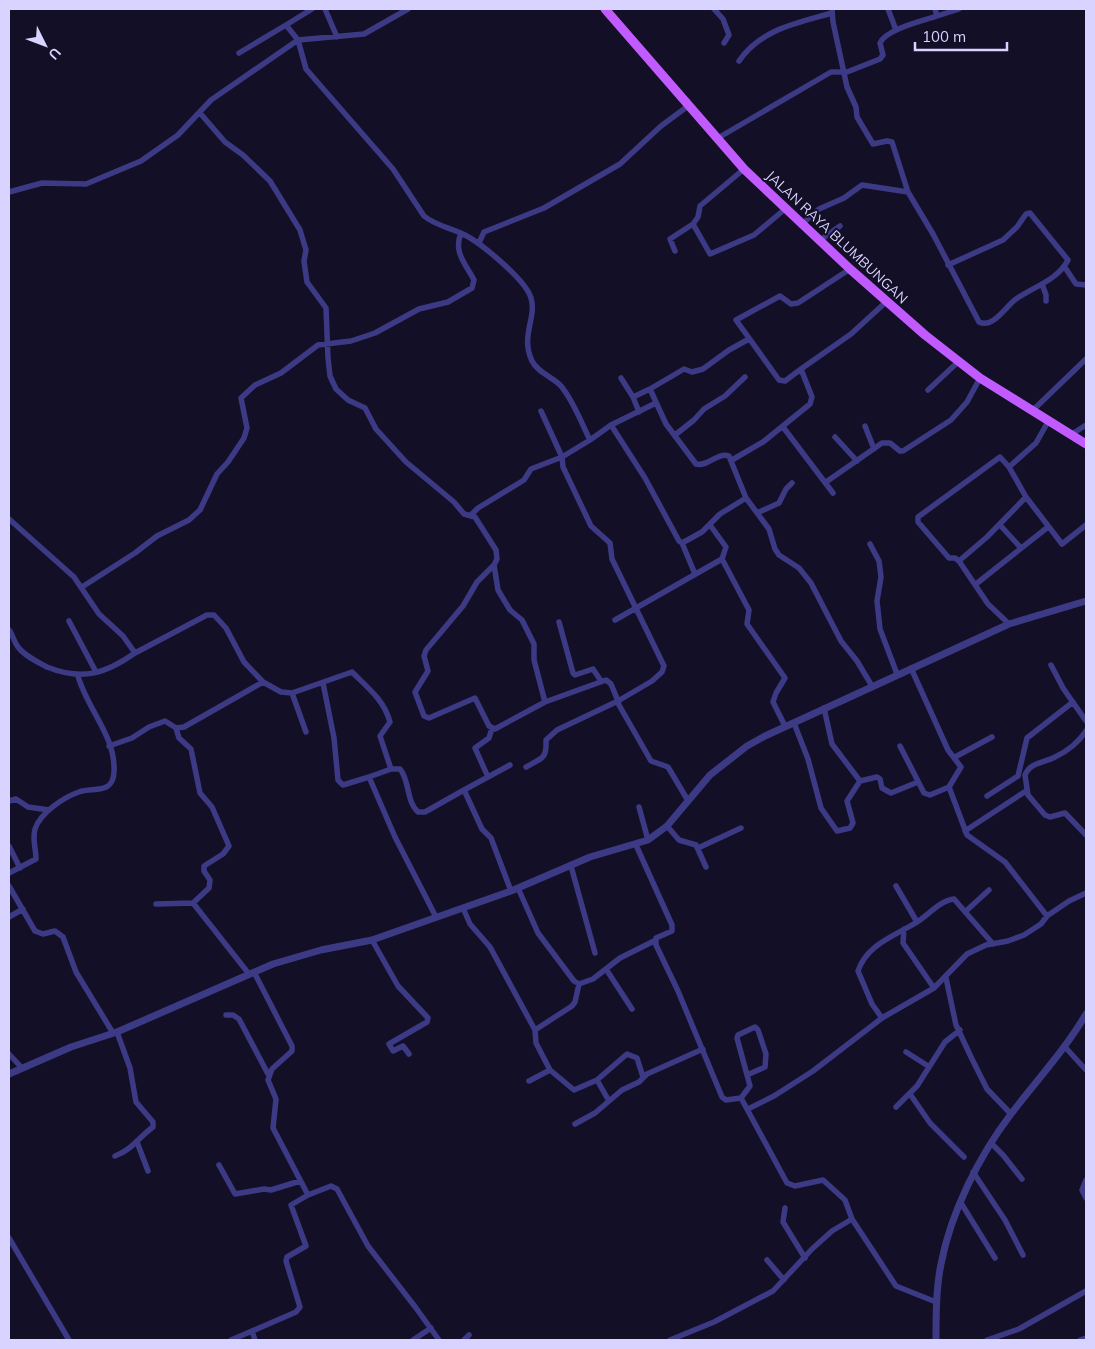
<svg xmlns="http://www.w3.org/2000/svg" width="1095" height="1349" font-family="Mulish,sans-serif">
	<style>
		.lines { fill: none; stroke-linecap: round; stroke-linejoin: round }
		.minor { stroke: #3d3a85; stroke-width: 5.5 }
		.tertiary { stroke: #3d3a85; stroke-width: 7 }
		.primary { stroke: #c25bff; stroke-width: 9 }
		.labels { text-anchor: middle; stroke-width: 4; stroke-linejoin: round; paint-order: stroke }
		.street-label { font-size: 14px; fill: #d9d4ff; stroke: #130f26 }
	</style>
	<rect width="100%" height="100%" fill="#130f26"/>
	<g class="lines">
		<path class="minor" d="M325,9L337,37
			M714,9L723,19L729,35L724,43
			M832,9L833,22L847,87L856,107L857,117L873,144L887,141L892,142L908,192L933,234L979,322C993,329 1006,306 1016,299C1033,287 1058,280 1068,260L1030,213L1026,214L1017,227L1003,240L948,265
			M888,9L896,30
			M937,16L959,9
			M286,25L312,9
			M239,53L286,25L298,40L306,69L393,169L424,216C436,226 452,228 465,235C482,244 526,280 531,298C537,318 520,336 532,361C538,373 553,377 561,386C574,402 581,422 590,440L562,457L563,467L591,526L610,543L612,559L664,666L662,672L652,681L618,701L619,705L651,761L668,767L687,799
			M739,61C761,29 797,23 832,13
			M200,113L225,142L243,155L270,181L300,230L306,250L304,261L307,282L326,308L328,358L330,376L336,389L348,400L365,408L376,429L406,462L454,502L464,514L475,517L496,550L497,559L494,565L498,590L510,610L522,620L534,644V660L545,702
			M718,138L831,72H847L880,59L883,55L880,43C886,29 923,21 937,16L935,9
			M744,169L700,206L698,217L693,224L710,254L754,235L785,209
			M9,192L42,183L86,184L141,161L178,135L211,100L298,40L364,34L408,9
			M801,225L819,209L844,198L862,185L908,192
			M819,241L840,226
			M479,243L484,232L544,208L620,164L661,126L688,106
			M675,251L670,239L693,224
			M1064,266L1076,284L1086,285
			M1042,284L1046,295V301
			M749,339L729,350L703,369L692,372L684,369L650,389L666,424L696,464C708,467 717,452 729,456L746,498L769,529L775,549L779,555L799,568L811,583L841,641L857,661L872,686
			M801,369L785,381L779,380L736,320L780,296L791,304L798,303L850,269
			M621,378L633,397
			M928,390L958,362
			M1032,411L1086,359
			M639,412L633,397L650,389
			M611,425L645,478L679,541L682,543L695,574
			M865,426L874,449
			M783,427L833,493
			M1072,434L1086,425
			M675,435L694,420L704,409L725,396L745,377
			M835,437L857,461
			M590,440L611,425L656,403
			M732,460L763,442L810,404L812,397L801,369L851,334L886,302
			M1009,467L1036,443L1049,420
			M826,482L882,443H890L900,451H903L951,420L967,402L980,378
			M757,513L779,503L786,489L792,483
			M472,514L478,508L524,480L531,469L562,457L541,411
			M9,519L74,577L99,614L123,636L135,653C105,674 82,681 47,667C37,662 25,656 18,647C14,642 13,635 9,630
			M710,525L726,547L722,559L749,610L747,624L785,678L776,693L773,702L785,726
			M1000,525L1021,548
			M682,543L702,532L720,514L746,498
			M870,544L879,561L881,577L877,601L880,629L897,674
			M959,561L987,537L1026,497
			M494,565L477,582L463,606L426,650L424,656L428,671L415,692L424,716L429,718L475,698L489,726L495,729L545,702L606,680L611,684L618,701L557,730L546,740C547,759 542,758 526,767
			M976,584L1048,527
			M82,587L135,553L157,536L189,520L200,510L217,474L228,462L244,438L247,428L241,398L255,385L281,373L318,345L351,341L375,333L419,309L448,302L472,288L474,280C466,264 453,253 461,233
			M615,620L722,559
			M69,621L96,672
			M559,622L573,673L575,675L593,669L601,681
			M1009,624L988,604L959,561L955,558H949L918,522V517L1000,457L1009,467L1026,497L1062,544L1086,525
			M135,653L207,615H214L226,628L244,662L263,682
			M1051,665L1063,688L1086,721
			M911,668L948,750L961,767L949,787L967,835L1005,862L1047,916
			M323,683L334,738L338,780L343,785L369,777L395,837L436,917
			M292,693L306,732
			M824,708L832,744L860,781L877,777L880,779L882,788L891,793L918,782
			M794,723L808,759L821,808L837,831L850,828L853,823L847,801L860,781
			M176,728L179,738L191,749L200,793L212,807L229,846L223,854L204,866V871L210,880L209,888L193,903L249,974
			M1086,731C1078,743 1068,751 1055,757C1044,763 1030,762 1025,775L1028,795L1045,815L1050,817L1065,813L1086,835
			M109,746L132,738L149,727L165,721L176,728L184,727L263,682L281,692L292,693L352,672C368,688 384,700 390,722L380,736L391,769
			M900,746L924,793L930,795L949,787
			M955,757L992,737
			M369,777L391,769H400C410,781 406,801 418,812H425L464,790L482,829L491,838L511,891
			M488,777L475,748L489,738L492,728
			M464,790L510,765
			M987,796L1018,776L1027,738L1073,702
			M9,801L16,799L28,807L49,810
			M639,807L648,840
			M667,826L679,840L696,845L706,867
			M965,831L1026,791
			M636,845L672,925V931L656,938V945L678,991L722,1097L726,1100L741,1098L787,1183L795,1186L823,1180L845,1200L852,1219
			M9,846L20,868
			M698,848L741,828
			M571,866L595,953
			M9,873L36,859C36,848 32,840 35,829C40,813 64,797 79,792C93,787 113,795 114,772C116,736 87,709 78,676
			M9,886L35,931L43,934L55,931L63,937L76,972L113,1033
			M896,886L917,922
			M518,888L538,933L574,981L579,984L593,979L620,958L654,941
			M156,904L193,903
			M463,908L470,924L490,947L535,1030L572,1006L575,1002L579,984
			M966,911L989,890
			M9,917L23,909
			M904,929L903,943L934,988
			M372,940L398,986L428,1018L427,1022L389,1044L393,1051L403,1046L409,1054
			M606,969L632,1009
			M254,972L292,1046V1051L272,1069L268,1080L276,1099L273,1128L308,1195L331,1186L337,1189L368,1246L416,1308L439,1340
			M946,978L956,1025L972,1059L987,1089L1011,1114
			M226,1015H233L239,1019L268,1074
			M882,1018L872,1004L858,971C867,944 895,936 917,922C928,915 941,900 954,899L993,944
			M535,1030L536,1043L550,1070
			M1065,1047L1086,1070
			M906,1052L928,1066
			M9,1054L21,1067
			M597,1080L627,1054L637,1058L643,1077
			M529,1081L550,1070L574,1090L597,1080L609,1101
			M910,1094L930,1123L964,1157
			M741,1098L750,1086L737,1038L738,1035L755,1027L758,1030L766,1054L765,1067L747,1075
			M896,1107L917,1086L945,1042L960,1030
			M748,1109L774,1096L813,1071L882,1018L934,988L967,954L986,945L1008,941L1024,935L1041,924L1047,916L1069,901L1086,893
			M575,1124L595,1113L622,1090L639,1082L647,1074L703,1049
			M137,1142L148,1171
			M991,1143L1003,1155L1022,1179
			M115,1156C132,1150 139,1137 153,1127V1122L136,1102L130,1068L117,1032
			M219,1165L235,1194L264,1189L271,1190L300,1181
			M973,1172L1005,1220L1023,1255
			M1086,1180L1082,1190L1086,1198
			M961,1203L995,1258
			M785,1208L783,1222L805,1258
			M9,1238L69,1340
			M767,1260L784,1280
			M252,1331L296,1312L300,1307L286,1261L287,1257L306,1246L291,1205L308,1195
			M231,1340L252,1331L255,1340
			M413,1340L431,1328
			M464,1340L469,1335
			M670,1340L714,1322L773,1291L812,1249L832,1231L852,1219L896,1286L936,1302
			M987,1340L1019,1329L1086,1291
			M1080,1340L1086,1338"/>
		<path class="tertiary" d="M9,1074L71,1047L117,1032L273,964L321,950L372,940L511,891L590,857L648,840L667,826L710,775L747,746L765,736L1009,624L1086,601
			M936,1340C936,1315 936,1289 941,1264C951,1212 979,1156 1011,1114C1037,1080 1065,1050 1086,1014"/>
		<path class="primary" d="M605,9L744,169L850,269L925,335L980,378L1086,444"/>
	</g>
	<g class="labels">
		<g class="street-label">
			<text transform="translate(837 237) rotate(43)" y="5">JALAN RAYA BLUMBUNGAN</text>
		</g>
	</g>
	<rect width="1095" height="1349" fill="none" stroke="#d9d4ff" stroke-width="20"/>
	<g transform="translate(45 45) rotate(132)" stroke="#130f26" stroke-width="4" paint-order="stroke">
	<path d="M0-4L9 19L0 12L-9 19Z" fill="#d9d4ff"/>
	<text y="-8" font-size="14" font-weight="bold" text-anchor="middle" fill="#d9d4ff">U</text>
	</g>
	<path d="M915 42v8h92v-8" fill="none" stroke="#d9d4ff" stroke-width="2.5"/>
	<text x="922" y="42" font-size="15" fill="#d9d4ff" stroke="#130f26" stroke-width="4" paint-order="stroke">100 m</text>
</svg>
